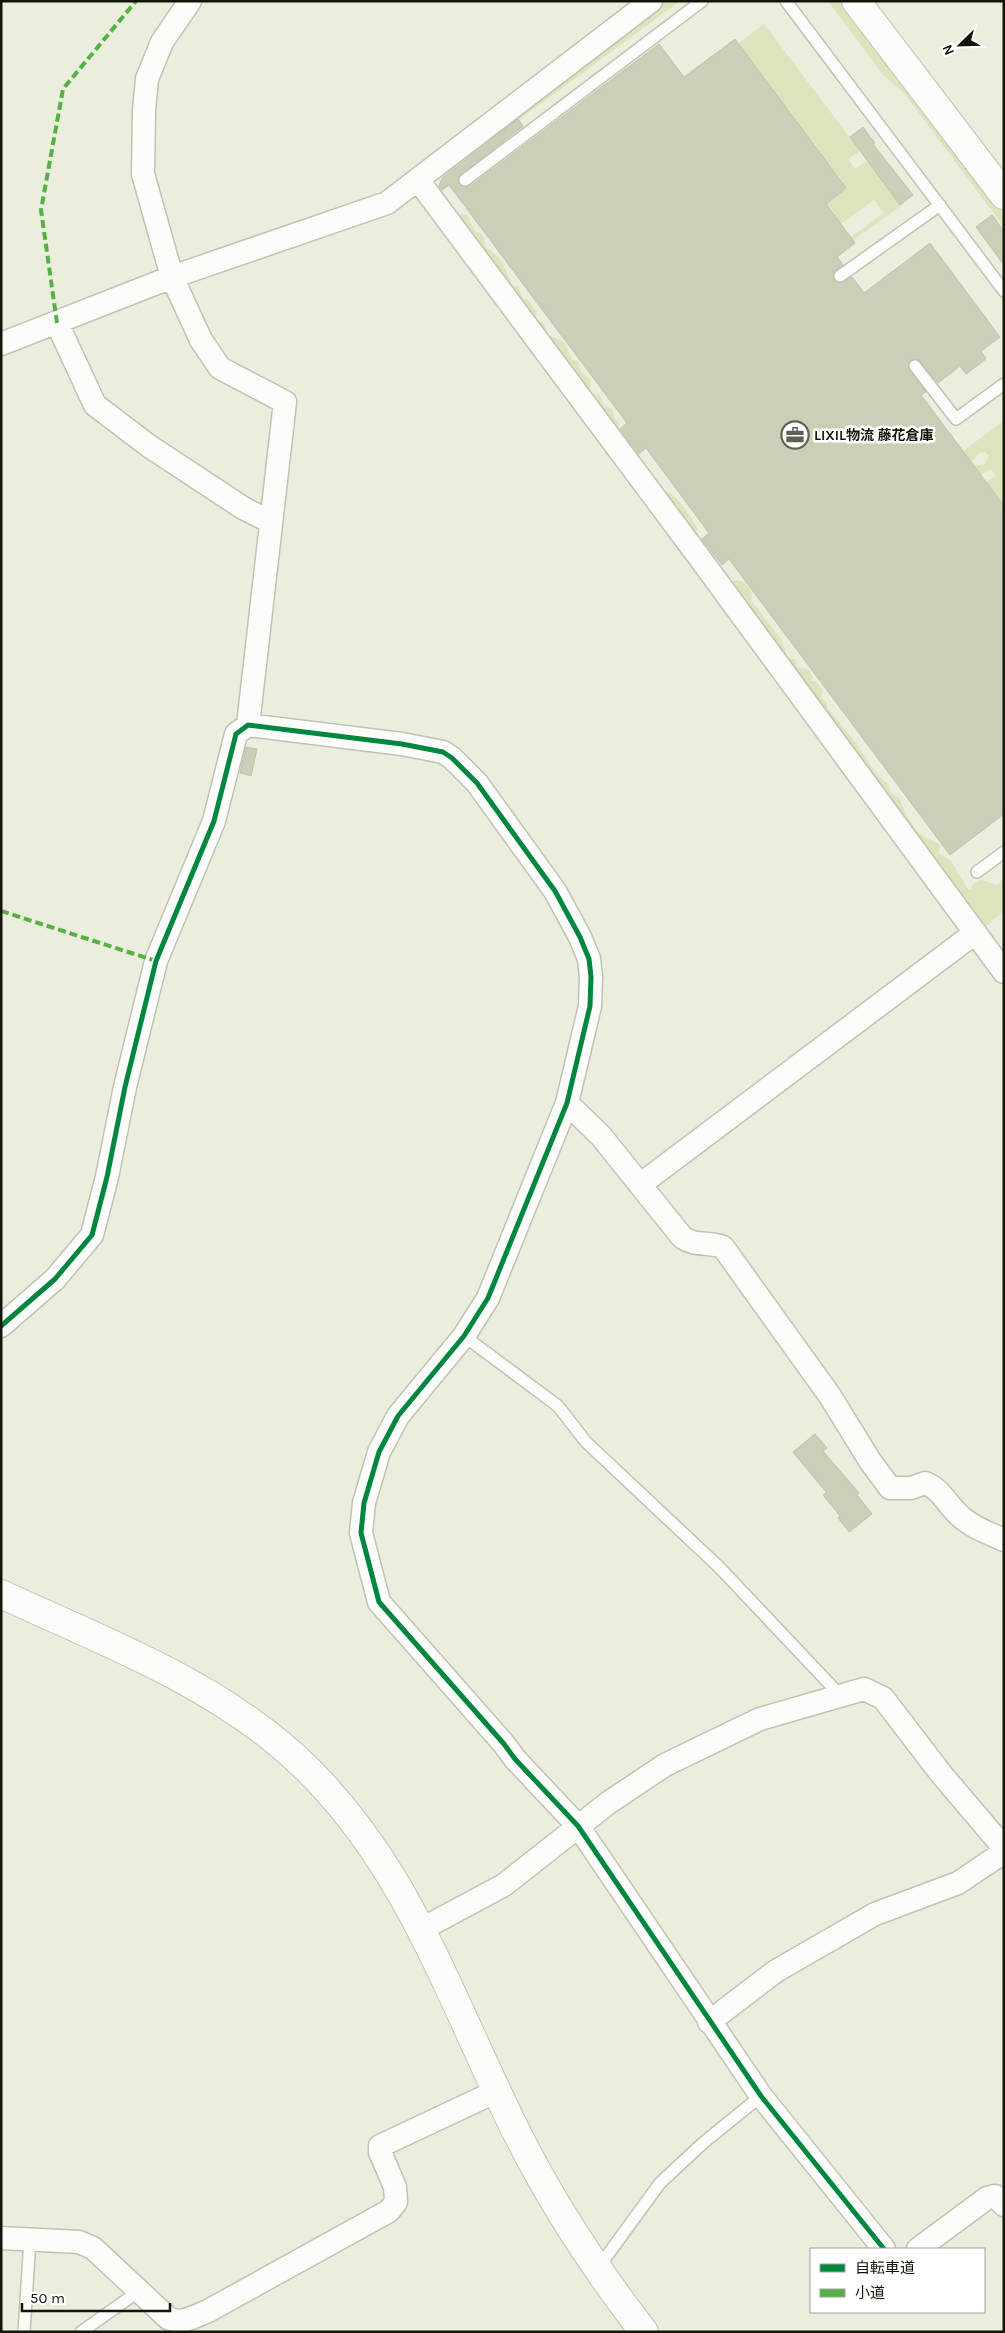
<svg xmlns="http://www.w3.org/2000/svg" width="1005" height="2333" font-family="Karla,'Noto Sans JP',sans-serif">
	<style>
		.green { fill: #dde3bc }
		.building { fill: #cccfb8; stroke: #bfc1b3 }
		.lines { fill: none; stroke-linecap: round; stroke-linejoin: round }
		.service-casing { stroke: #c0c3b4; stroke-width: 14 }
		.minor-casing { stroke: #c0c3b4; stroke-width: 25 }
		.tertiary-casing { stroke: #c0c3b4; stroke-width: 30 }
		.service { stroke: #fcfcfa; stroke-width: 11 }
		.minor { stroke: #fcfcfa; stroke-width: 22 }
		.tertiary { stroke: #fcfcfa; stroke-width: 28 }
		.quiet { stroke: #55b144; stroke-width: 4; stroke-dasharray: 8 4; stroke-linecap: butt }
		.cycleway-casing { stroke: #fff; stroke-width: 8 }
		.cycleway { stroke: #00873e; stroke-width: 5 }
		.labels { text-anchor: middle; stroke-width: 5; stroke-linejoin: round; paint-order: stroke }
		.poi-label { font-size: 14px; font-weight: bold; fill: #131509; stroke: #fff; text-anchor: start }
	</style>
	<rect width="100%" height="100%" fill="#ebeedc"/>
	<path class="green" d="M663,1H680L519,120L514,113Z
		M828,1H846L1004,213V227L904,93L883,75Z
		M764,24L860,151L848,159L855,169L867,161L901,206L853,240L851,237L884,213L874,200L841,224L832,213L796,226L846,188L738,44Z
		M461,214L467,215L475,231L482,234L487,249C498,252 509,275 512,285L518,287L523,299L528,300L537,312L535,318L544,324L547,334L565,343L572,360L578,361L582,373L591,380L590,389L592,394L599,395L604,405L612,409L614,417L620,424L618,428L620,432H617L457,216Z
		M1004,421V506L986,482L996,476L991,469L981,475L974,466L985,464L989,456L985,452L979,453L971,462L963,451Z
		M664,491C676,492 692,519 698,529L693,534L662,496Z
		M736,580L744,582C749,587 753,592 751,600L782,640L787,658L795,659L798,668L808,669L813,677L811,681L816,682L823,690L821,697L827,703V708L854,740L878,776L889,785L890,792L900,799C903,810 913,829 923,836C928,841 932,837 940,845L939,853L952,862L967,888L970,890L973,884L981,880L997,885L1004,878V911L983,929L730,582Z"/>
	<path class="building" d="M735,39L846,188L826,204L855,243L837,257L843,265L833,272L834,281L841,283L852,277L864,293L930,243L1000,337L981,351L986,359L966,374L960,366L938,383L918,359L911,360L908,367L926,392L921,395L1004,506V814L950,855L729,559L722,565L702,539L709,533L646,448L639,454L620,429L627,423L449,185L442,190L439,186L442,178L518,119L523,126L458,177L459,185L465,187L470,186L659,44L684,77Z
		M863,127L875,143L873,144L913,195L900,205L850,137Z
		M992,215L1004,231V265L976,227Z
		M246,747L257,749L251,776L240,773Z
		M815,1434L827,1448L823,1451L859,1493L857,1495L872,1514L849,1532L838,1518L840,1516L823,1495L826,1492L793,1452Z"/>
	<g class="lines">
		<g class="service-casing">
			<path id="service" d="M786,1L1004,291
				M465,180L702,1
				M840,276L940,205
				M915,366L956,419L1004,384
				M977,872L1004,852
				M464,1336L558,1406L586,1442L719,1567L840,1695
				M598,2268L660,2183L703,2143L761,2096
				M24,2332L30,2239
				M81,2332L139,2291"/>
		</g>
		<g class="minor-casing">
			<path id="minor" d="M190,1L162,42L147,79L144,110L143,174L172,277L201,340L220,368L285,402L248,725
				M418,180L699,557L1004,972
				M57,323L95,405L149,446L243,508L271,522
				M1,344L172,277L387,203L651,1
				M567,1103L601,1136L682,1237C696,1247 707,1241 723,1247L830,1396L870,1461L890,1488H911L925,1483C940,1488 947,1504 959,1515C971,1527 989,1533 1004,1540
				M641,1184L975,933
				M1,1326L55,1279L92,1235L107,1177L125,1087L156,961L214,821L236,734L248,725L402,744L443,752L452,758L477,783L555,891L580,937L589,959L591,977L590,1006L567,1103L488,1298L464,1336L398,1416L379,1452L364,1503L361,1533L379,1602L504,1744L515,1759L578,1826L761,2096L884,2249
				M422,1929L504,1885L608,1803L665,1765L760,1719L864,1689L883,1698L942,1775L1004,1848
				M709,2022L776,1971L875,1914L958,1883L1004,1852
				M1,2238L79,2242L93,2248L168,2318C182,2325 195,2316 208,2311L389,2211L396,2202L395,2187L380,2152V2146L497,2091
				M918,2249L987,2198L995,2196L1004,2205"/>
		</g>
		<g class="tertiary-casing">
			<path id="tertiary" d="M856,1L1004,195
				M1,1594C98,1639 200,1677 282,1746C406,1851 449,2000 520,2139C555,2208 597,2271 644,2332"/>
		</g>
		<use href="#service" class="service"/>
		<use href="#minor" class="minor"/>
		<use href="#tertiary" class="tertiary"/>
		<path class="quiet" d="M57,323L41,210L63,89L136,1
			M1,911L156,961"/>
		<g class="cycleway-casing">
			<path id="cycleway" d="M1,1326L55,1279L92,1235L107,1177L125,1087L156,961L214,821L236,734L248,725L402,744L443,752L452,758L477,783L555,891L580,937L589,959L591,977L590,1006L567,1103L488,1298L464,1336L398,1416L379,1452L364,1503L361,1533L379,1602L504,1744L515,1759L578,1826L761,2096L884,2249"/>
		</g>
		<use href="#cycleway" class="cycleway"/>
	</g>
	<defs>
		<g id="office-ring" transform="scale(1.4375)"><circle r="9.5" fill="#fff" stroke="#5f6153" stroke-width="1.5"/><path d="M-6-3h4V-5.5h4V-3h4V5H-6ZM-1-4.5V-3h2v-1.5ZM-6 0V1H6V0Z" fill="#5f6153"/></g>
	</defs>
	<g fill-rule="evenodd">
		<use href="#office-ring" x="795" y="435"/>
	</g>
	<g class="labels">
		<g class="poi-label">
			<text x="814" y="440">LIXIL物流 藤花倉庫</text>
		</g>
	</g>
	<rect width="1005" height="2333" fill="none" stroke="#131509" stroke-width="5"/>
	<rect x="810" y="2248" width="175" height="65" fill="#ffffff" stroke="#a1a19d"/>
	<rect x="820" y="2264" width="25" height="8" fill="#00873e" stroke="#a1a19d"/>
	<text x="855" y="2273" font-size="15" fill="#131509">自転車道</text>
	<rect x="820" y="2289" width="25" height="8" fill="#55b144" stroke="#a1a19d"/>
	<text x="855" y="2298" font-size="15" fill="#131509">小道</text>
	<g transform="translate(960 45) rotate(247)" stroke="#ffffff" stroke-width="4" paint-order="stroke">
	<path d="M0-4L9 19L0 12L-9 19Z" fill="#131509"/>
	<text y="-8" font-size="14" font-weight="bold" text-anchor="middle" fill="#131509">N</text>
	</g>
	<path d="M22 2303v8h148v-8" fill="none" stroke="#131509" stroke-width="2.5"/>
	<text x="30" y="2303" font-size="15" fill="#131509" stroke="#ffffff" stroke-width="4" paint-order="stroke">50 m</text>
</svg>
